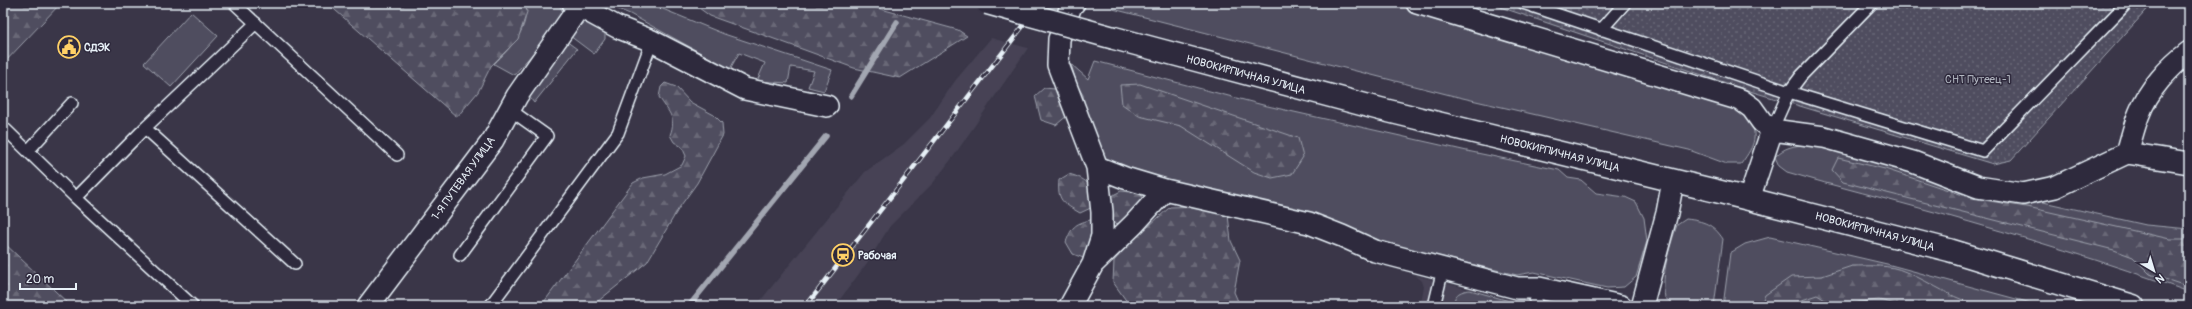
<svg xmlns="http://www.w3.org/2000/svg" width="2192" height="309" font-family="Pangolin,sans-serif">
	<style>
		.built { fill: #464354 }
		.grass { fill: #504e5f; stroke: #9ca0ac }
		.forest { fill: url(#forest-firs); stroke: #9ca0ac }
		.park { fill: url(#park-dots); stroke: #9ca0ac }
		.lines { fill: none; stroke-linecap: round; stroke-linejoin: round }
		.stream { stroke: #a2a6b1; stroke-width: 5.5 }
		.lane-casing { stroke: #e8f1f8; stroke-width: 14 }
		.street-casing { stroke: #e8f1f8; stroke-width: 24 }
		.primary-casing { stroke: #e8f1f8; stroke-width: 25 }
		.lane { stroke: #2f2a3d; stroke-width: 11 }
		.street { stroke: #2f2a3d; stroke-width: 21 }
		.primary { stroke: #2f2a3d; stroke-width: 22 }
		.rail-casing { stroke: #e8f1f8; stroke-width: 4.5 }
		.rail { stroke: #2f2a3d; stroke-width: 3; stroke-dasharray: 9; stroke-linecap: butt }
		.primary-bridge-casing { stroke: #e8f1f8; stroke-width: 25; stroke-linecap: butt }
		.primary-bridge { stroke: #2f2a3d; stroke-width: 22 }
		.labels { text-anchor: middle; stroke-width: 3; stroke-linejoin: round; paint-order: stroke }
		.poi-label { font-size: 11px; font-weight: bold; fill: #e8f1f8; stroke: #2f2a3d; text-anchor: start }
		.street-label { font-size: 11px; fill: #e8f1f8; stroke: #2f2a3d }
		.park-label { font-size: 11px; fill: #b3b8c2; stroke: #2f2a3d }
	</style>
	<defs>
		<pattern id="forest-firs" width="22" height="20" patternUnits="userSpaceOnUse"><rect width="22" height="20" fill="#504e5f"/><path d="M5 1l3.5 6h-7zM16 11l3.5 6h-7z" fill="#696877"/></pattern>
		<pattern id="park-dots" width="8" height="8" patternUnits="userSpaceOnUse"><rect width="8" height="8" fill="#504e5f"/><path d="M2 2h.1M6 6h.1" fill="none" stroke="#696877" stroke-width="1.8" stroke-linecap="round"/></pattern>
	</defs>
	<rect width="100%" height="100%" fill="#3a3648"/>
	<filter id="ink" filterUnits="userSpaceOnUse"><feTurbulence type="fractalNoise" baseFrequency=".025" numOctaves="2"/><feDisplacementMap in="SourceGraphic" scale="8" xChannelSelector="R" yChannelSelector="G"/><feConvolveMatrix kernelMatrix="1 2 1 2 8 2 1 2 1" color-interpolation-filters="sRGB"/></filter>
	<g filter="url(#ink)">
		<path class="built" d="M991,38L1028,48L953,157L933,183L890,226L867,263L835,306H756L865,172L904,144L930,118L955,81Z
			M1415,275L1513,301L1544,306H1420L1424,287L1422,281Z"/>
		<path class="grass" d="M525,3H558L563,12L560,22L514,75L494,64C511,47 530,29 525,3Z
			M603,3H648L724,34L832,70L824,91L808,87L814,71L791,67L788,83L757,81L765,63L739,53L730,69L630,14Z
			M1115,3H1399L1429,14L1559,52L1748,113C1758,137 1756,143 1741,164H1727L1689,150L1454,96L1113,9Z
			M191,12L218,36L171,87L144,63Z
			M586,20L605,30V39L594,54L570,36Z
			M566,41L577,49L534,103L528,95Z
			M1095,61L1263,105L1467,151L1559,170L1568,178L1581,180L1596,193L1625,197L1636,202L1644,218L1647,241L1636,277L1624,287L1607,288L1534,272L1517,275L1375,241L1150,177L1102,159L1085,109L1083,95L1077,85L1071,64L1088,79Z
			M1822,144L2021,197L2146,225L2189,229V292C2107,262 2023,237 1938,213C1888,199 1837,187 1787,172L1779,166L1775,157C1787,143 1806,145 1822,144Z
			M1686,219C1704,221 1713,224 1723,239L1714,306H1676L1665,298C1661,273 1669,249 1677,225Z
			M1770,237L1887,264L2042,306H1723L1730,253L1745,244Z
			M1470,290L1513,302L1517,306H1455C1452,295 1460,291 1470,290Z"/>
		<path class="forest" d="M3,3H61L3,64Z
			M327,3H525L527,12L518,39L491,66L478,92L457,117Z
			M692,3H859L958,30L967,36L900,78L854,68L766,36L710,16Z
			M665,83L676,87L690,102L714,115L722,123L723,135L697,183L679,208L647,262L592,306H541L633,183L643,178L665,174L682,165L686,156L682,147L674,142L670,135C677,117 668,112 659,97L661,87Z
			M1140,84L1298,138L1303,157L1292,174L1272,178L1254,172L1181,126L1139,116L1122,104L1120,85Z
			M1044,88L1055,89L1065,102L1068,115L1056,125L1041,120L1035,96Z
			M1838,158L1885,169L1972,198L2032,208L2170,239H2189V287L2150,274L2133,257L2114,250L1843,182L1832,170Z
			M1069,174C1090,180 1092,186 1095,206L1080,213C1063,203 1057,201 1059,180Z
			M1121,191L1141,193L1142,204L1123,224L1114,223L1110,213L1111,196Z
			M1201,206L1228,215L1231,241L1240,260L1234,292L1240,306H1130L1113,282L1114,261L1127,246L1170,207Z
			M1090,220L1097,222L1086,259L1073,254L1066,242C1072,227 1074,224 1090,220Z
			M3,242L71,306H3Z
			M1852,266C1870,266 1889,264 1906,272C1933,283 1956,302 1985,306H1905L1879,300L1859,302L1850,306H1835L1817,295L1799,301L1795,306H1760L1765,295L1791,277L1822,276Z"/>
		<path class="park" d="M1488,3H2153L2011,160L1993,164L1753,92Z"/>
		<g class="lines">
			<path class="stream" d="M851,96L897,22
				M689,306L826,136"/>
			<g class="lane-casing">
				<path id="lane" d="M234,3L397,155
					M1523,3L1789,92L1983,151L2127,3
					M1601,30L1625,3
					M3,127L76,198L193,306
					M145,128L295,264
					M1772,130L1789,92L1801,76L1872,3
					M28,151L72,103
					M76,198L145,128L256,23
					M460,255L547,136L509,109
					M490,306L618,133L652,41
					M1434,306L1443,269
					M1534,306L1539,288"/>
			</g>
			<g class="street-casing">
				<path id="street" d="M573,3L617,27L652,41L745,89L827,106
					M1074,3L1071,6L1059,39L1058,65L1097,167L1102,212V236L1093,264
					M1417,3L1741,100L1752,108L1762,122L1772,130L1824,137L1913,162L1978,187L2023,194L2055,187L2127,153L2189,163
					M2127,153C2131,140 2134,126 2139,114C2148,90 2169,67 2189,52
					M1097,167L1125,178L1165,190L1309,223L1342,236L1375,251L1517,288H1539L1621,306
					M1749,199L1772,130
					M368,306L493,140L517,96L579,7
					M1070,306L1093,264L1134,224L1165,190
					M1642,306L1667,213L1673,181"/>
			</g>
			<g class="primary-casing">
				<path id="primary" d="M1114,38L1380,109L1749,199L1949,250L2133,306"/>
			</g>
			<use href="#lane" class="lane"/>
			<use href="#street" class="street"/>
			<use href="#primary" class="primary"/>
			<g class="rail-casing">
				<path id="rail" d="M806,306L1041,3"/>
			</g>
			<use href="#rail" class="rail"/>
			<g class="primary-bridge-casing">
				<path id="primary-bridge" d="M987,3L1114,38"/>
			</g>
			<use href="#primary-bridge" class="primary-bridge"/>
		</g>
	</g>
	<defs>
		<g id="civic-ring" transform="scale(1.15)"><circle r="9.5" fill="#2f2a3d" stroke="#ffd166" stroke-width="1.5"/><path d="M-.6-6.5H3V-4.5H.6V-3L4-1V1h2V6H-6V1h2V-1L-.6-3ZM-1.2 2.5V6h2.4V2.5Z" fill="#ffd166"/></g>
		<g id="station-ring" transform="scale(1.15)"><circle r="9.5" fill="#2f2a3d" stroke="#ffd166" stroke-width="1.5"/><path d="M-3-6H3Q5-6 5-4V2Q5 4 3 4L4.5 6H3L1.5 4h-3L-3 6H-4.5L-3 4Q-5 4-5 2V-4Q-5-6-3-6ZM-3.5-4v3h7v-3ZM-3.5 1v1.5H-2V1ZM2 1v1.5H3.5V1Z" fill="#ffd166"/></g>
	</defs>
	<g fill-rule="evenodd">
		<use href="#civic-ring" x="69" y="47"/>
		<use href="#station-ring" x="843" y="255"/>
	</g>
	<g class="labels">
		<g class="poi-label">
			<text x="84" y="51">СДЭК</text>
			<text x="858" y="259">Рабочая</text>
		</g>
		<g class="street-label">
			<text transform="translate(1246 74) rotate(15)" y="4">НОВОКИРПИЧНАЯ УЛИЦА</text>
			<text transform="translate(1560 153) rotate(14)" y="4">НОВОКИРПИЧНАЯ УЛИЦА</text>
			<text transform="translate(463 178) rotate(-54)" y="4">1-Я ПУТЕВАЯ УЛИЦА</text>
			<text transform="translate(1875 231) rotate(15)" y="4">НОВОКИРПИЧНАЯ УЛИЦА</text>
		</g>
		<g class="park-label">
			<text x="1978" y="83">СНТ Путеец-1</text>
		</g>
	</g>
	<rect width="2192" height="309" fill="none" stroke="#2f2a3d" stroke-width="16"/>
	<rect x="8" y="8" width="2176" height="293" fill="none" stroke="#e8f1f8" stroke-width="1.5" filter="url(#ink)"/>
	<g transform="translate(2154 271) rotate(142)" stroke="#2f2a3d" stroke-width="3" paint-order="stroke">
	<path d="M0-3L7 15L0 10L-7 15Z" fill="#e8f1f8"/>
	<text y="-6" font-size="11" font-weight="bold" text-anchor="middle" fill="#e8f1f8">N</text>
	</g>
	<path d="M20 283v6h56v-6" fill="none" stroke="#e8f1f8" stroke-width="2"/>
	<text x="26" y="283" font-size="12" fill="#e8f1f8" stroke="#2f2a3d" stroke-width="3" paint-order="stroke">20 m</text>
</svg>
